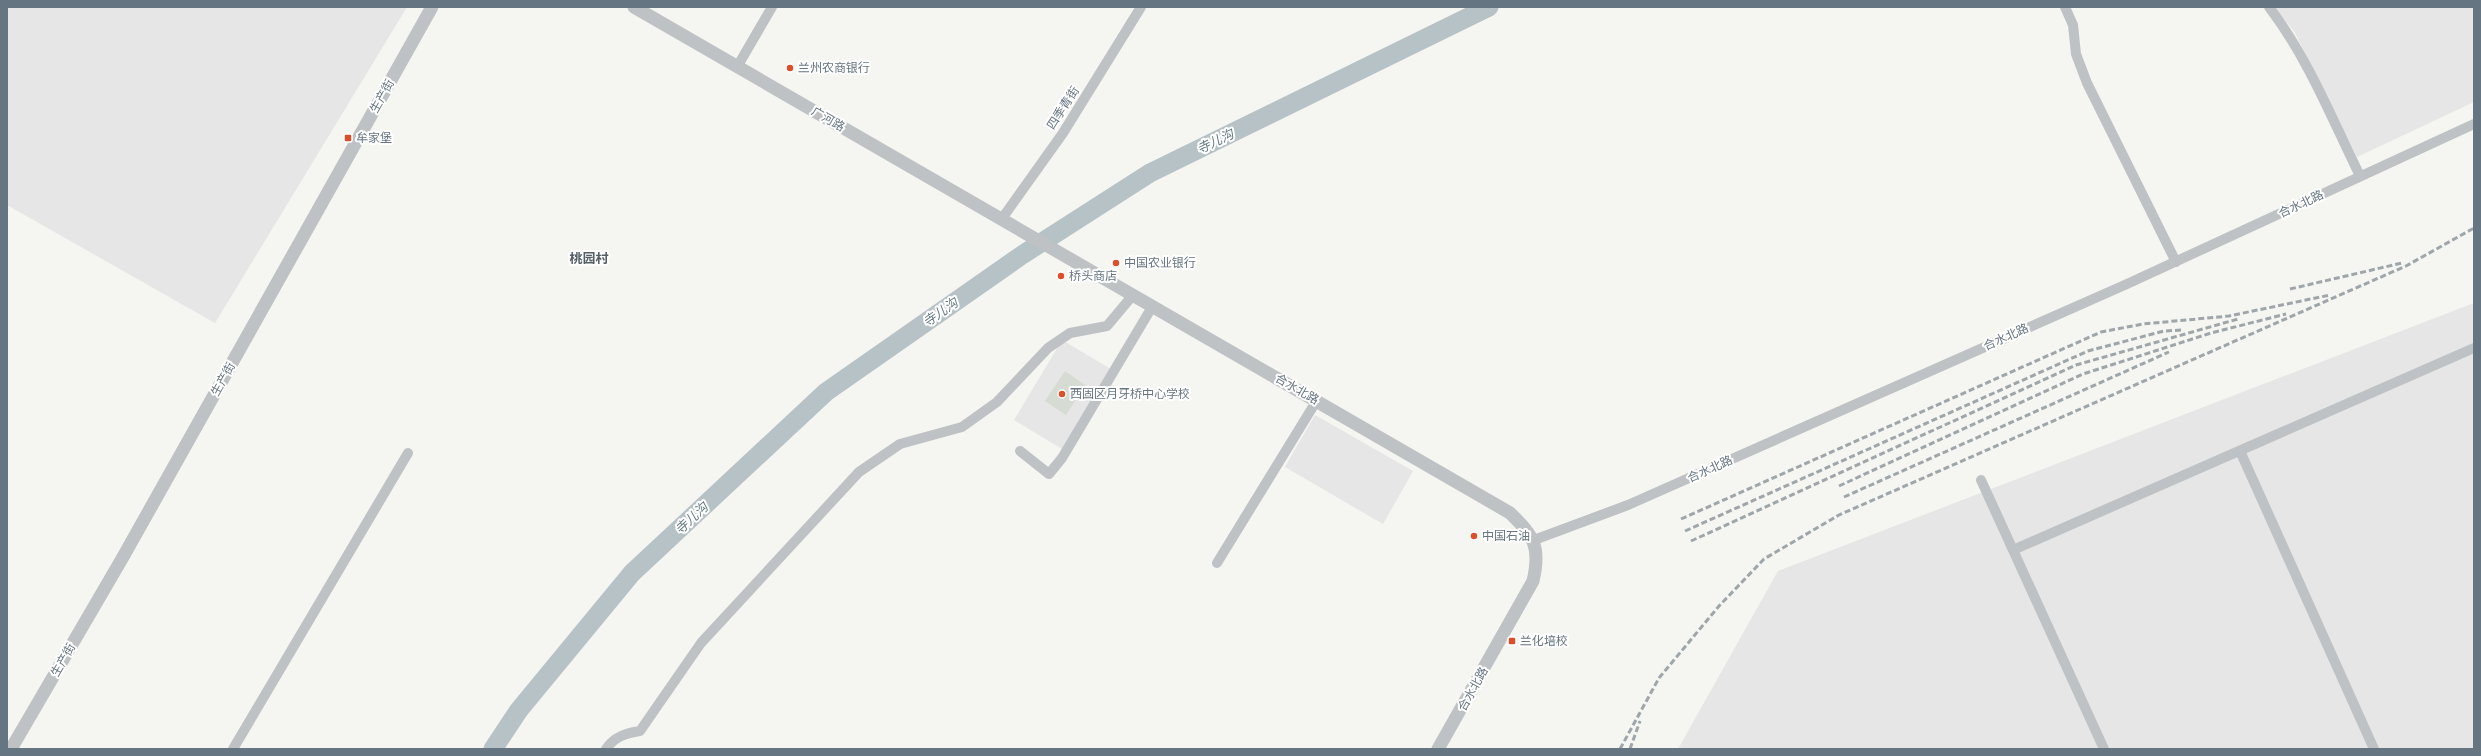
<svg xmlns="http://www.w3.org/2000/svg" width="2481" height="756" font-family="Mulish,'Noto Sans SC',sans-serif">
	<style>
		.built { fill: #e5e6e5 }
		.green { fill: #d6dbd3 }
		.lines { fill: none; stroke-linecap: round; stroke-linejoin: round }
		.river { stroke: #b7c2c6; stroke-width: 19 }
		.minor { stroke: #bec2c5; stroke-width: 10 }
		.tertiary { stroke: #bec2c5; stroke-width: 13 }
		.rail { stroke: #9fa6aa; stroke-width: 3; stroke-dasharray: 6 3; stroke-linecap: butt }
		.poi-dot { fill: #db4f2b; stroke: #fff; stroke-width: 1.5 }
		.labels { text-anchor: middle; stroke-width: 4; stroke-linejoin: round; paint-order: stroke }
		.poi-label { font-size: 12px; fill: #657581; stroke: #fff; text-anchor: start }
		.street-label { font-size: 12px; fill: #657581; stroke: #fff }
		.water-label { font-size: 13px; font-style: italic; fill: #61777e; stroke: #fff }
		.neighbourhood-label { font-size: 13px; font-weight: bold; fill: #535e66; stroke: #fff }
	</style>
	<rect width="100%" height="100%" fill="#f5f5f1"/>
	<path class="built" d="M7,7H407L215,323L7,205Z
		M2273,7H2474V102L2357,157L2294,31Z
		M2474,303V749H1678L1778,571Z
		M1062,340L1111,369L1062,449L1014,420Z
		M1315,415L1413,471L1383,524L1285,467Z"/>
	<path class="green" d="M1065,371L1085,385L1066,415L1045,401Z"/>
	<g class="lines">
		<path class="river" d="M493,749L519,710L632,573L826,392L1022,255L1150,173L1489,7"/>
		<path class="minor" d="M2065,7L2073,25L2076,54L2087,83L2176,262
			M2269,7C2308,58 2332,119 2360,176
			M737,67L772,7
			M1001,220L1063,133L1141,7
			M1020,451L1049,474L1062,458L1152,307
			M2240,451L2374,749
			M1981,480L2104,749
			M1534,540L1628,505L2127,284L2474,124
			M2013,550L2474,348
			M1217,563L1317,400
			M233,749L408,453
			M606,749C614,737 626,733 640,731L701,643L859,472L900,444L962,427L997,402L1048,348L1070,333L1107,326L1133,295"/>
		<path class="tertiary" d="M634,7L1510,513C1534,536 1541,547 1533,581L1438,749
			M11,749L123,557L432,7"/>
		<path class="rail" d="M2290,289L2402,263
			M1839,486L2083,374L2211,333L2286,314
			M1844,497L2169,352
			M1681,519L2101,332L2143,324L2229,316L2330,295
			M1685,531L2088,351L2164,331L2182,330
			M1691,541L2076,365L2238,319
			M1620,749L1659,678L1719,606L1764,559L1839,515L2406,266L2474,228
			M1630,749L1640,721"/>
	</g>
	<g class="poi-dot">
		<circle cx="790" cy="68" r="4"/>
		<rect x="344" y="134" width="8" height="8" rx="2"/>
		<circle cx="1116" cy="263" r="4"/>
		<circle cx="1061" cy="276" r="4"/>
		<circle cx="1062" cy="394" r="4"/>
		<circle cx="1474" cy="536" r="4"/>
		<rect x="1508" y="637" width="8" height="8" rx="2"/>
	</g>
	<g class="labels">
		<g class="poi-label">
			<text x="798" y="72">兰州农商银行</text>
			<text x="356" y="142">牟家堡</text>
			<text x="1124" y="267">中国农业银行</text>
			<text x="1069" y="280">桥头商店</text>
			<text x="1070" y="398">西固区月牙桥中心学校</text>
			<text x="1482" y="540">中国石油</text>
			<text x="1520" y="645">兰化培校</text>
		</g>
		<g class="street-label">
			<text transform="translate(382 96) rotate(-61)" y="4">生产街</text>
			<text transform="translate(1063 108) rotate(-57)" y="4">四季青街</text>
			<text transform="translate(828 119) rotate(30)" y="4">广河路</text>
			<text transform="translate(2301 204) rotate(-25)" y="4">合水北路</text>
			<text transform="translate(2006 337) rotate(-24)" y="4">合水北路</text>
			<text transform="translate(223 379) rotate(-61)" y="4">生产街</text>
			<text transform="translate(1297 389) rotate(30)" y="4">合水北路</text>
			<text transform="translate(1710 469) rotate(-24)" y="4">合水北路</text>
			<text transform="translate(63 660) rotate(-60)" y="4">生产街</text>
			<text transform="translate(1473 689) rotate(-61)" y="4">合水北路</text>
		</g>
		<g class="water-label">
			<text transform="translate(1215 141) rotate(-26)" y="5">寺儿沟</text>
			<text transform="translate(940 312) rotate(-35)" y="5">寺儿沟</text>
			<text transform="translate(691 518) rotate(-43)" y="5">寺儿沟</text>
		</g>
		<g class="neighbourhood-label">
			<text x="589" y="263">桃园村</text>
		</g>
	</g>
	<rect width="2481" height="756" fill="none" stroke="#657581" stroke-width="16"/>
</svg>
